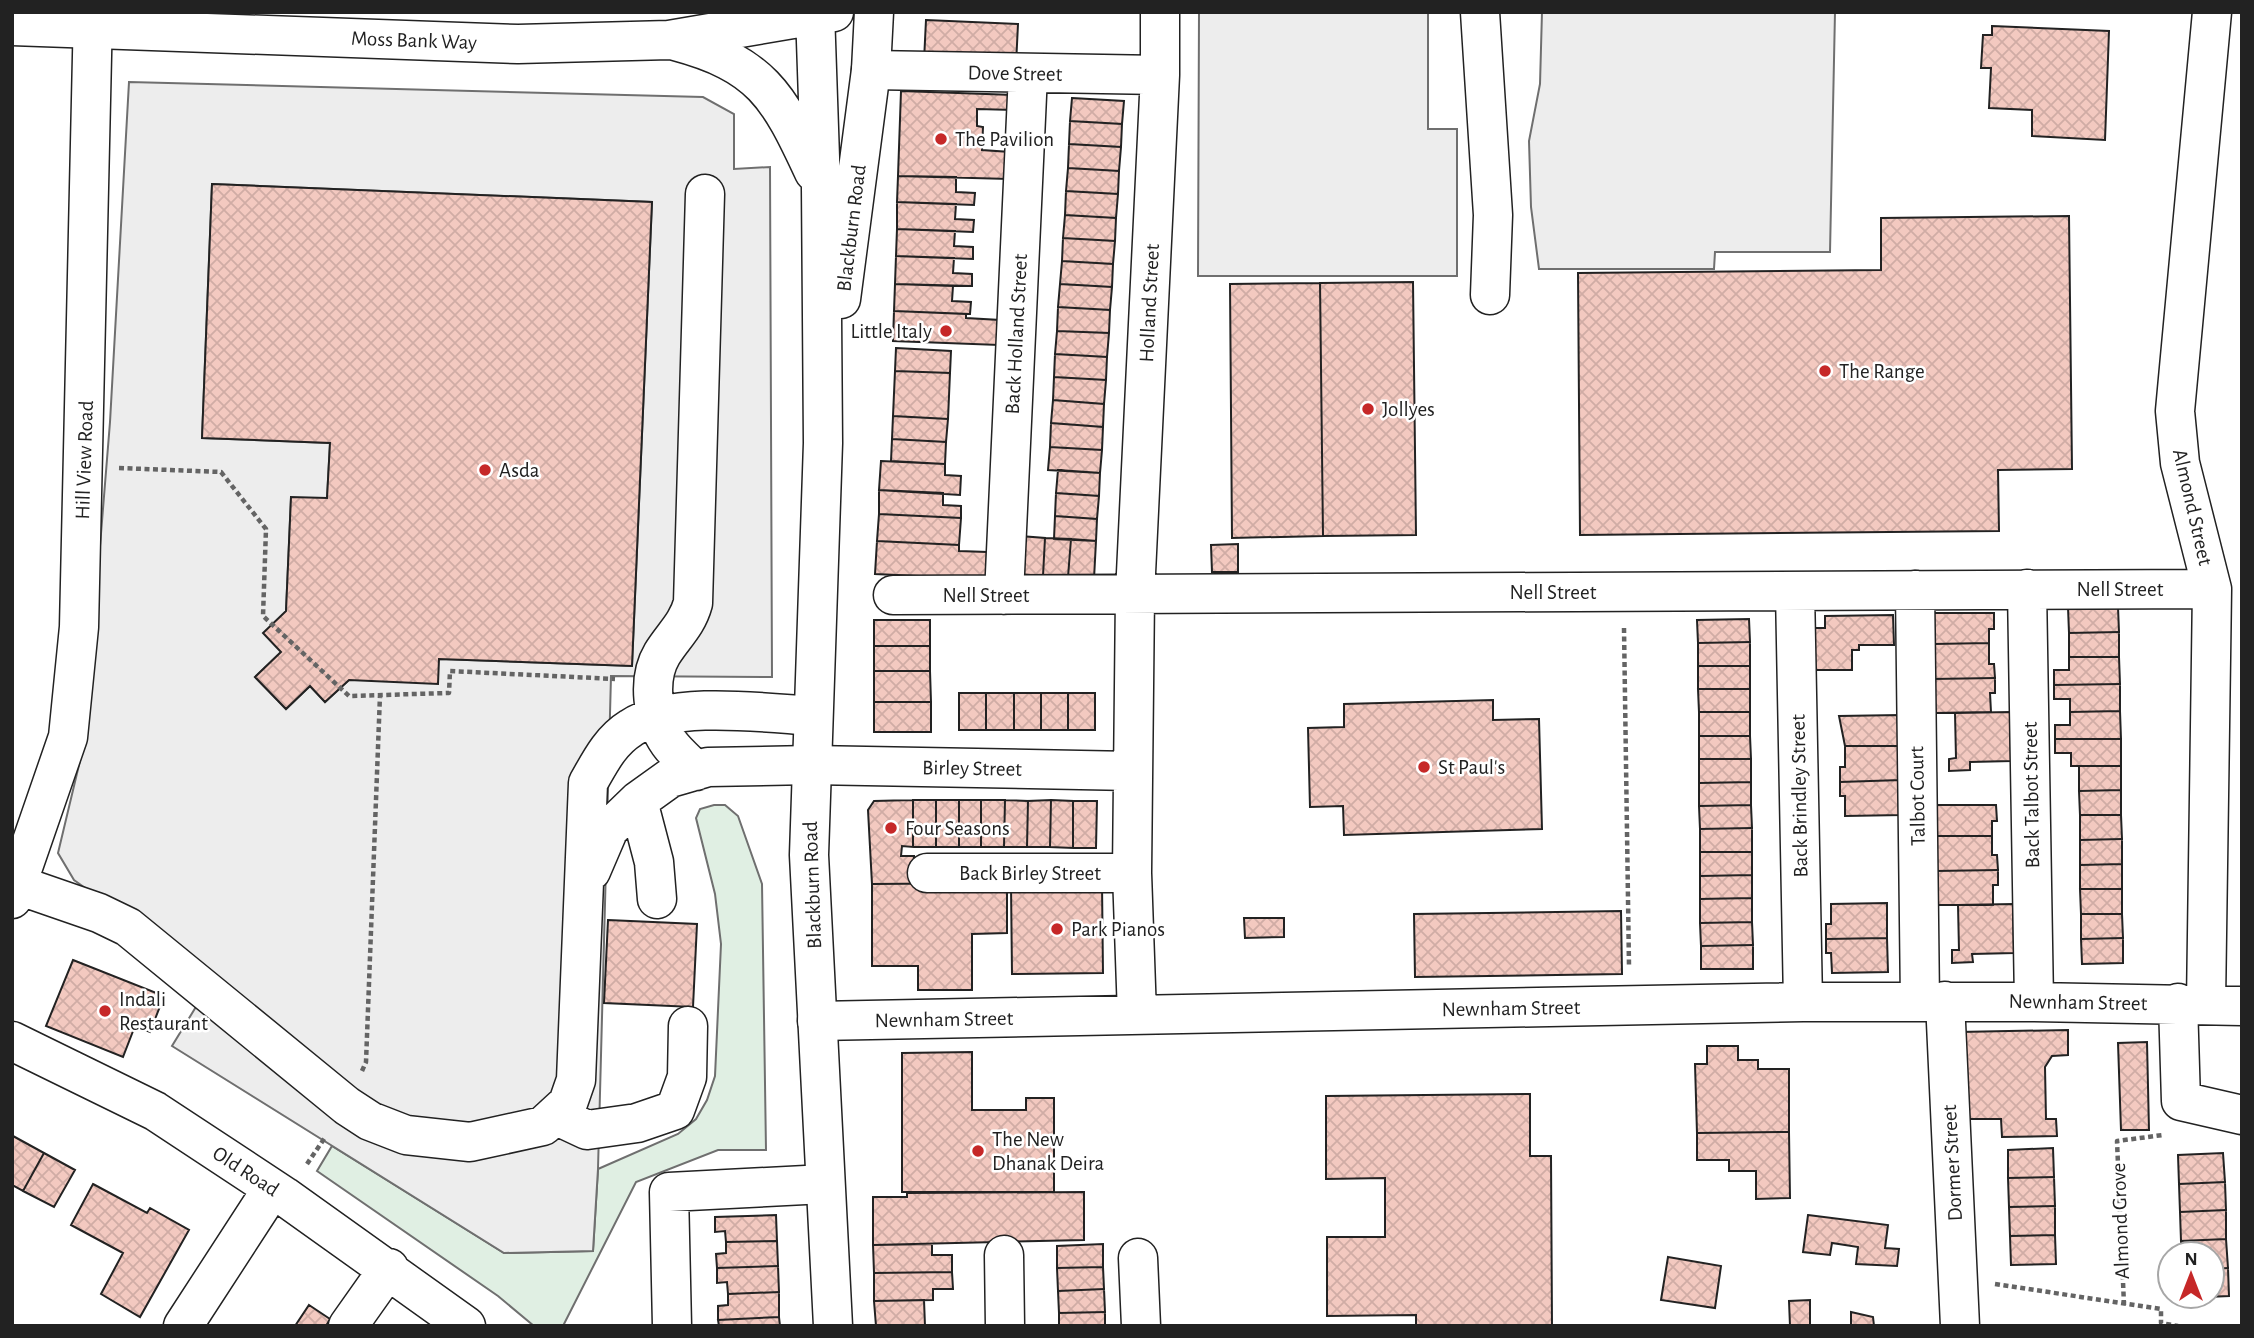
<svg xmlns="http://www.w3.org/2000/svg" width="2254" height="1338" font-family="'Alegreya Sans',sans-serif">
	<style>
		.green { fill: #e0efe3; stroke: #6f6f6f; stroke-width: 2 }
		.parking { fill: #ededed; stroke: #6f6f6f; stroke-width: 2; fill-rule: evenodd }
		.building { fill: url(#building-cross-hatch); stroke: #222; stroke-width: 2 }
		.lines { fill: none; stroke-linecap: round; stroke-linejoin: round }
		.minor-casing { stroke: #222; stroke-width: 41 }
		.highway-casing { stroke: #222; stroke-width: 41 }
		.path { stroke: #646464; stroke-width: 4.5; stroke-dasharray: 5 3.5; stroke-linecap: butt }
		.minor { stroke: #fff; stroke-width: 38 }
		.highway { stroke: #fff; stroke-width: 38 }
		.poi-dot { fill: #c62828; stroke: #fff; stroke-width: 2.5 }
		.labels { text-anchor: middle; stroke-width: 5; stroke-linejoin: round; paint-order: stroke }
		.street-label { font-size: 21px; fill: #222; stroke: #fff }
		.poi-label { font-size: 21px; fill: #222; stroke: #fff; text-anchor: start }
	</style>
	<defs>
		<pattern id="building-cross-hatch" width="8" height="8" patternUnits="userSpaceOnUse" patternTransform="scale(1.75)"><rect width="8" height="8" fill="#f3c9c0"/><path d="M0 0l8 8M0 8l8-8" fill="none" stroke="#d0aca5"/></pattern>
	</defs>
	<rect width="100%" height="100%" fill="#fff"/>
	<path class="green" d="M714,805H725L738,816L762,884L766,1150H718L636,1182L563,1326H534L498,1296L317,1171L332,1146L504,1253L593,1251L598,1169L678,1134L696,1119L707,1100L715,1076L721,944L715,894L696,818L700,809Z"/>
	<path class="parking" d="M1199,12H1428V129H1457V276H1198Z
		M1542,12H1835L1830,252H1715L1714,269H1539L1531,207L1529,141L1540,84Z
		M129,82L703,97L734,114V169L770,167L772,677L611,676L598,1169L593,1251L504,1253L172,1046L213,979L74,880L58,853L84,744L110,422ZM212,184L652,202L632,666L439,659L349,680L325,702L310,686L286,709L255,677L281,652L286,611L291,498H327L330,443L202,438Z"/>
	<path class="building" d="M926,20L1018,24L1016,65L924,61Z
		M1992,26L2109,31L2105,140L2032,136V110L1989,108L1991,68H1981L1983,35H1992Z
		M901,91L1014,95V110L977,109V126L983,127L982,150L1010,152L1009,179L898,176Z
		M1072,98L1124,101L1122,124L1070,121Z
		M1070,121L1122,124L1121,147L1069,144Z
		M1069,144L1121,147L1119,171L1068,168Z
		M1068,168L1119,171L1118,194L1066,191Z
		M898,176L956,177V192L975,193L974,205L897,202Z
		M212,184L652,202L632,666L439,659L438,684L349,680L325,702L310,686L286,709L255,677L281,652L263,633L286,611L291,497L327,498L330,443L202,438Z
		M1066,191L1118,194L1116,218L1065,215Z
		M897,202L956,204L955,219L974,220L973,232L897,229Z
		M1065,215L1116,218L1115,241L1063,238Z
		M2069,216L2072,469L1998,470L1999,531L1580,535L1578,273L1881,270V218Z
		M897,229L955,231L954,246L973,247V259L896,256Z
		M1063,238L1115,241L1113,264L1062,261Z
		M896,256L954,258L953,273L972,274V286L895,284Z
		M1062,261L1113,264L1112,287L1060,284Z
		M1413,282L1416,535L1323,536L1320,283Z
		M1320,283L1323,536L1232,538L1230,284Z
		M895,284L953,286L952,301L971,302L970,314L894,311Z
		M1060,284L1112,287L1110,310L1058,307Z
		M1058,307L1110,310L1109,333L1057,331Z
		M894,311L966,314V318L1000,320L999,345L893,341Z
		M1057,331L1109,333L1107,357L1055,354Z
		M896,348L951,351L950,373L895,371Z
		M1055,354L1107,357L1106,380L1054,377Z
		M895,371L950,373L948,419L893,416Z
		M1054,377L1106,380L1104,404L1053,400Z
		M1053,400L1104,404L1103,427L1051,423Z
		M893,416L948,419L946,442L892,439Z
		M1051,423L1103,427L1102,450L1050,447Z
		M892,439L946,442L945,464L891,461Z
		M1050,447L1102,450L1100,473L1048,470Z
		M881,461L945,464V475L961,476L960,495L879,490Z
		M1058,470L1100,473L1099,496L1056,493Z
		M879,490L943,493V505L961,506V518L879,514Z
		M1056,493L1099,496L1097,519L1055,516Z
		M879,514L961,518L959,545L877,541Z
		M1055,516L1097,519L1096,541L1054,539Z
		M1020,536L1045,538L1043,576L1018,574Z
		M1045,538L1071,539L1068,577L1043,576Z
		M1071,539L1096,541L1094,579L1068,577Z
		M877,541L959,545V551L987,552L986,579L875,574Z
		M1238,544V572H1212L1211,545Z
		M2068,607H2118L2119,632L2069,633Z
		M1933,613H1994V629H1989V643L1933,644Z
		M1893,615L1894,645H1859V650H1852V670H1814L1813,628H1825V616Z
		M1749,619L1750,642L1698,643L1697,620Z
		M874,620H930V646H874Z
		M2119,632V657H2069V633Z
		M1750,642V666H1698V643Z
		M1989,643V664H1994L1995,678L1933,679V644Z
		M874,646H930V671H874Z
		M2069,657H2119L2120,684L2054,685V670H2069Z
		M1698,666H1750V689H1698Z
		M874,671H930L931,702H874Z
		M1995,678V693H1990L1991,712L1934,713L1933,679Z
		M2120,684V711L2070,712V699H2054V685Z
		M1698,689H1750V712H1699Z
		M959,693H986V730H959Z
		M986,693H1014V730H986Z
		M1014,693H1041V730H1014Z
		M1041,693H1068V730H1041Z
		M1068,693H1095V730H1068Z
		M1493,700V720L1539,719L1542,829L1344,835L1343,806L1310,807L1308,728L1344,727V704Z
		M874,702H931V732H874Z
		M2120,711L2121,739H2055V725H2070V712Z
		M1699,712H1750V736H1699Z
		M2010,712L2011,761L1970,762V770L1949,771V759L1956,758L1955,713Z
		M1900,715L1901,746H1845L1839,716Z
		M1699,736H1750L1751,759H1699Z
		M2055,739H2121V766H2071V753H2055Z
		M1845,746H1901V780L1840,782V767H1845Z
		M1699,759H1751V782L1699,783Z
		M2079,766H2121V790L2079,791Z
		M1901,780L1902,815L1845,816V796H1840V782Z
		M1751,782V805L1699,806V783Z
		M2121,790V815H2080L2079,791Z
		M913,800V847L902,846L901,856H914V884H872L868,810L874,801Z
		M913,800H936V847H913Z
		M936,800H959V847H936Z
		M959,800H981V847H959Z
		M981,800H1005L1004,847H981Z
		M1005,800L1028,801L1027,847H1004Z
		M1051,800L1073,801V848L1050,847Z
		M1051,800L1050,847H1027L1028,801Z
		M1073,801H1097L1096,848H1073Z
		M1751,805L1752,828L1700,829L1699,806Z
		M1935,805H1996L1997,821H1992V836H1936Z
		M2080,815H2121L2122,839L2080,840Z
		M1752,828V852H1700V829Z
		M1936,836H1992V855H1997L1998,870L1936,871Z
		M2122,839V864L2080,865V840Z
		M1700,852H1752V875L1700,876Z
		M2122,864V889H2080V865Z
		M1998,870V885H1993V905H1936V871Z
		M1752,875V898L1700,899V876Z
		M1007,883V933L972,934V990H918V966H872V884Z
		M1102,884L1103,973L1012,974L1011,885Z
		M2080,889H2122V914H2081Z
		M1752,898V922L1700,923V899Z
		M1887,903V938L1826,939V924H1831V904Z
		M2013,904L2014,953L1972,954L1973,962L1952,963V950H1959L1958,905Z
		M1621,911L1622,974L1415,977L1414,914Z
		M2081,914H2122L2123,938L2081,939Z
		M1244,918H1284V937L1245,938Z
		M608,920L697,924L693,1007L604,1003Z
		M1752,922L1753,945L1701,946L1700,923Z
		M1887,938L1888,972L1832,973L1831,953H1826V939Z
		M2123,938V963L2082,964L2081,939Z
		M1753,945V969H1701V946Z
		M73,960L164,996L150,1032L135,1026L123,1057L46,1026Z
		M2068,1030V1055L2052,1056L2045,1067L2046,1119H2056L2057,1136L2002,1137L2001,1119H1960L1959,1032Z
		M2147,1042L2149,1130H2121L2118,1043Z
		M1707,1046H1738V1060H1758V1069H1789V1132L1697,1133L1695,1064H1707Z
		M972,1052V1110H1026V1098H1054V1192H902V1053Z
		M1530,1094V1156H1551L1552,1326H1416V1315L1327,1316V1237H1385V1178L1326,1179V1096Z
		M1789,1132L1790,1198L1756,1199V1171H1729V1160H1697V1133Z
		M13,1136L44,1153L23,1191L12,1185Z
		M2053,1148L2054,1177L2008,1178V1150Z
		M44,1153L75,1170L54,1207L23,1191Z
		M2223,1153L2225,1182L2179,1184L2178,1155Z
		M2054,1177L2055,1206L2009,1207L2008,1178Z
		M2225,1182L2226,1210L2180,1212L2179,1184Z
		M93,1184L147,1213L150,1208L189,1230L140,1317L101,1294L123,1253L71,1225Z
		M1084,1192V1240L873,1245V1197H907V1193Z
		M2055,1206V1235L2010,1236L2009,1207Z
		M2226,1210V1239L2181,1241L2180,1212Z
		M776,1215L777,1241L726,1242L725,1231L715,1232V1217Z
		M1808,1215L1888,1225L1885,1248L1899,1249L1897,1266L1856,1264L1858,1247L1832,1243L1830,1255L1803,1252Z
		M2055,1235L2056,1264L2011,1265L2010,1236Z
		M2226,1239L2228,1268L2212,1269V1254H2182L2181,1241Z
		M777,1241L778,1266L717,1268L716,1254L726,1253V1242Z
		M932,1244V1255H952V1272L874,1273L873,1245Z
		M1103,1244V1267L1057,1268V1246Z
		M1668,1257L1721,1266L1715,1308L1661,1300Z
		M778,1266L779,1292L728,1294L727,1282L717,1283V1268Z
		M1103,1267L1104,1289L1058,1291L1057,1268Z
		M2228,1268L2229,1296L2183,1298L2212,1296V1269Z
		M952,1272L953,1289H933V1300L874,1301V1273Z
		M1104,1289L1105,1312L1059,1313L1058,1291Z
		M779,1292V1317L718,1320V1306L728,1305V1294Z
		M924,1300L925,1326H876L874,1301Z
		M1810,1300V1326H1790L1789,1301Z
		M309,1305L330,1319L326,1326H295Z
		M1105,1312V1326H1059V1313Z
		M1851,1312L1873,1317L1874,1326H1851Z
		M779,1317L780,1326H719L718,1320Z"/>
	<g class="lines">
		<g class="minor-casing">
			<path id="minor" d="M1480,12L1493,215L1490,295
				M871,70L1160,75
				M2027,589L2034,1002
				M1915,590L1920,1002
				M1795,591L1803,1002
				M893,595L2212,589
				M1004,595L1028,74
				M696,771C687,762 676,753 669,743C652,719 647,679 662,654C673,636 687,625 693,603L705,194
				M638,801L654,862L657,899
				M591,871L609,829L638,801L670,778L708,767L811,765L1132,771
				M927,873H1132
				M18,885L99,913L128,927L347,1106L370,1121L406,1135L470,1142L543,1126L568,1103L576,1080L588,783C600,762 610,741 631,728C673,700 765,713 813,716
				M12,899L68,737L79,627L93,12
				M1945,1001L1960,1326
				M2178,1003L2181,1101L2242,1115
				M2206,1004L2212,589L2180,463L2175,411L2212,12
				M1137,1015L1132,873L1135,594L1160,75V12
				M817,1021L1803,1002H2034L2242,1006
				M12,1041L155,1111L284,1196L466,1326
				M555,1115L587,1130L637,1123L675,1110L687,1077L688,1026
				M1004,1255L1005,1326
				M1138,1258L1141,1326
				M183,1326L272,1189
				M348,1326L389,1268
				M672,1326L669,1192L825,1184"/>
		</g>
		<g class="highway-casing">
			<path id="highway" d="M815,12L821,187L823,443L809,855L833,1326
				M12,26L518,44L669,40L834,12
				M675,41C761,64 778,94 814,172
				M841,299L871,70L874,12"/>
		</g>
		<path class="path" d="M119,468L221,472L266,529L263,616L349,696L449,693L450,671L615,679
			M1624,628L1629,966
			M362,1071L366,1062L380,695
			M307,1164L326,1136
			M1995,1284L2161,1309V1323L2178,1326
			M2124,1305L2117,1141L2163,1135"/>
		<use href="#minor" class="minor"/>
		<use href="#highway" class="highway"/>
	</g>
	<g class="poi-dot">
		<circle cx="941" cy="139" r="7"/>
		<circle cx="946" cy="331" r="7"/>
		<circle cx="1825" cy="371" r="7"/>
		<circle cx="1368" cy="409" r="7"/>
		<circle cx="485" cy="470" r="7"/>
		<circle cx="1424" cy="767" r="7"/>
		<circle cx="891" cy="828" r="7"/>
		<circle cx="1057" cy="929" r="7"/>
		<circle cx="105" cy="1011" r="7"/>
		<circle cx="978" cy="1151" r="7"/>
	</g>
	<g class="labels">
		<g class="street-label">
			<text transform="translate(414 40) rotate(2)" y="7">Moss Bank Way</text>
			<text transform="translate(1015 73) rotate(1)" y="7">Dove Street</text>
			<text transform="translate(851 228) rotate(-83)" y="7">Blackburn Road</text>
			<text transform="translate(1149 303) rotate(-87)" y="7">Holland Street</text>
			<text transform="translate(1016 334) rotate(-87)" y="7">Back Holland Street</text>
			<text transform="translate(84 460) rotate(-88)" y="7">Hill View Road</text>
			<text transform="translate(2193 507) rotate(77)" y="7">Almond Street</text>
			<text x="2120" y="596">Nell Street</text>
			<text x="1553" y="599">Nell Street</text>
			<text x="986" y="602">Nell Street</text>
			<text transform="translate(972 768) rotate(1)" y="7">Birley Street</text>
			<text transform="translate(2031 795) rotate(-91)" y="7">Back Talbot Street</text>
			<text transform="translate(1799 796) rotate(-91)" y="7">Back Brindley Street</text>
			<text transform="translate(1917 796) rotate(-91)" y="7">Talbot Court</text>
			<text x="1030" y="880">Back Birley Street</text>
			<text transform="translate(812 885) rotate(-92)" y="7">Blackburn Road</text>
			<text transform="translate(2078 1002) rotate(1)" y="7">Newnham Street</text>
			<text transform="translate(1511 1008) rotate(-1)" y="7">Newnham Street</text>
			<text transform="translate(944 1019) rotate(-1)" y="7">Newnham Street</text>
			<text transform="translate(1952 1163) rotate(-93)" y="7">Dormer Street</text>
			<text transform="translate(246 1171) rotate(33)" y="7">Old Road</text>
			<text transform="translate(2120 1221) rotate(-92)" y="7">Almond Grove</text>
		</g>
		<g class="poi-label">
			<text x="955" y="146">The Pavilion</text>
			<text x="932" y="338" text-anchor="end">Little Italy</text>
			<text x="1839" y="378">The Range</text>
			<text x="1382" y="416">Jollyes</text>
			<text x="499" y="477">Asda</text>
			<text x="1438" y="774">St Paul's</text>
			<text x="905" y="835">Four Seasons</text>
			<text x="1071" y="936">Park Pianos</text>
			<text x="119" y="1006">Indali<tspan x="119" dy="24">Restaurant</tspan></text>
			<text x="992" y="1146">The New<tspan x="992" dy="24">Dhanak Deira</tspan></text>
		</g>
	</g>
	<rect width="2254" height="1338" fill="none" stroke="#222222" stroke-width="28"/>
	<g transform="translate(2191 1275)"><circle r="33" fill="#ffffff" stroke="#a7a7a7" stroke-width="2"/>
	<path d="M0-5L12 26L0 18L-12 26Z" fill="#c62828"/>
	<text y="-10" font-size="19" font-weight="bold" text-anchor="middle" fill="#222222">N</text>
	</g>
</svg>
